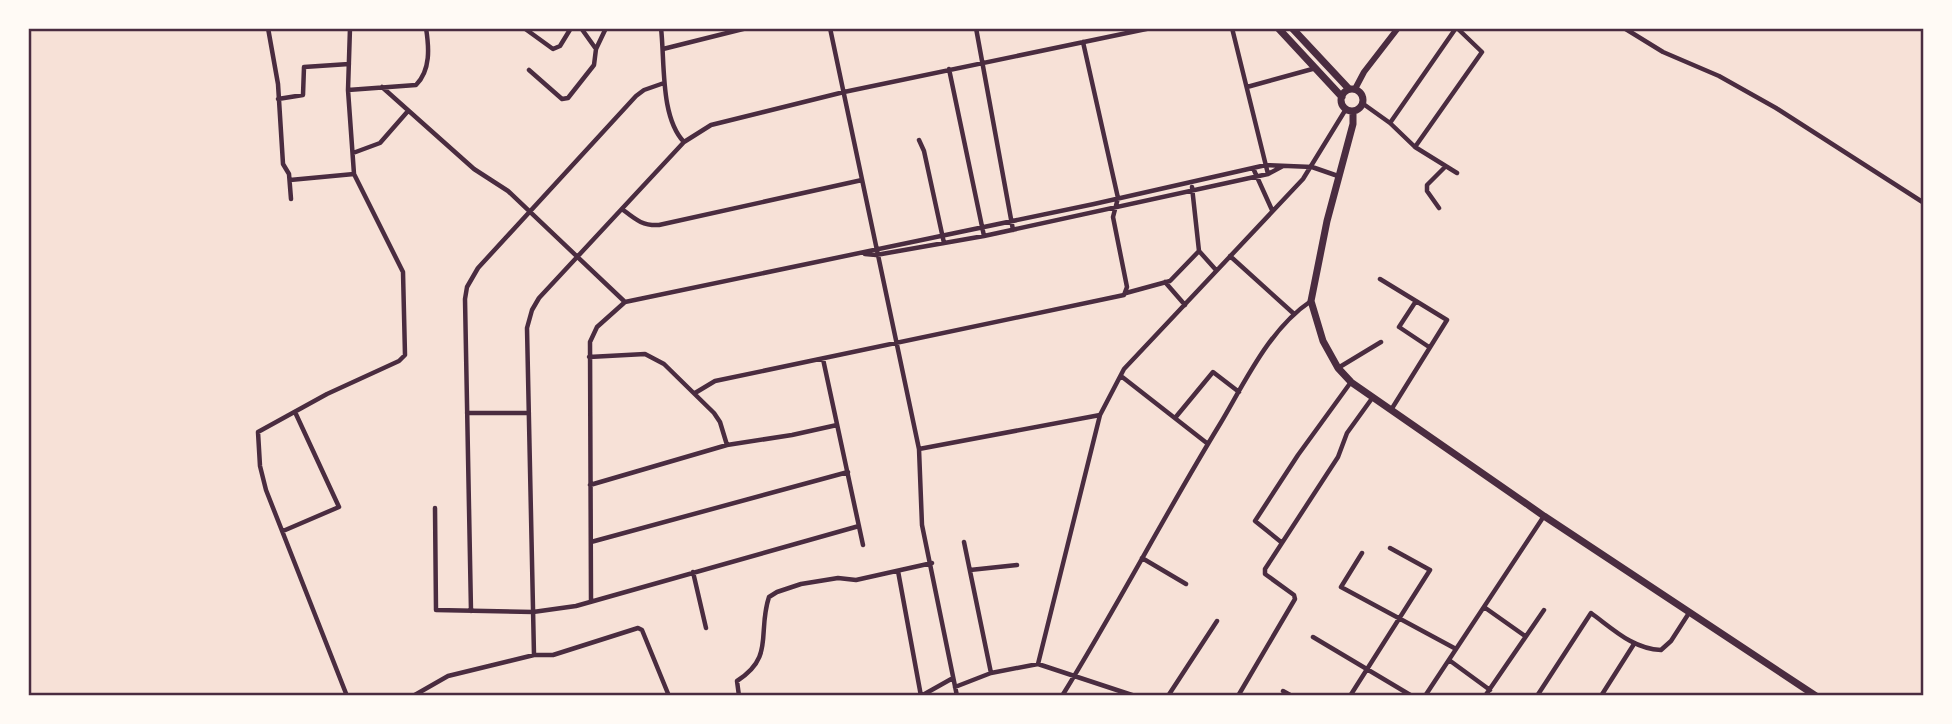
<svg xmlns="http://www.w3.org/2000/svg" width="1952" height="724" font-family="'Space Grotesk',sans-serif">
	<style>
		.lines { fill: none; stroke-linecap: round; stroke-linejoin: round }
		.minor { stroke: #4a2c40; stroke-width: 4.5 }
		.tertiary { stroke: #4a2c40; stroke-width: 6 }
		.primary { stroke: #4a2c40; stroke-width: 7 }
		.neatline { fill: none; stroke: #4a2c40; stroke-width: 2.5 }
	</style>
	<rect width="100%" height="100%" fill="#f7e1d7"/>
	<g class="lines">
		<path class="minor" d="M268,28L278,84L283,164L289,174L291,199
			M524,28L553,49L560,46L571,28
			M581,28L596,49
			M661,28C665,62 660,117 684,142
			M830,28L919,449L922,525L957,696
			M976,28L1013,230
			M1232,28L1268,174
			M1624,28L1663,52L1719,76L1776,108L1924,203
			M663,49L747,28
			M949,69L984,236
			M529,70L562,99L568,98L594,65L596,49L606,28
			M382,87L474,169L508,191L625,302
			M1247,87L1316,68
			M348,90L416,85C431,70 429,47 426,28
			M278,99L303,95L304,67L349,64
			M1362,103L1390,123L1415,147L1457,173
			M1390,123L1456,28
			M919,140L924,151L944,243
			M1415,147L1482,52L1457,28
			M353,153L380,143L408,111
			M1253,168L1272,210
			M290,180L354,174
			M1192,187L1199,251L1216,270
			M1439,208L1427,191V185L1445,167
			M622,209C635,219 642,226 659,225L862,180
			M865,254L876,255L984,236L1268,174L1283,166
			M1230,256L1293,313
			M1380,279L1447,320L1391,410
			M1165,282L1185,305
			M1126,293L1170,281L1199,251
			M1416,301L1399,327L1429,347
			M589,357L645,354L664,364L714,413L720,422L727,445
			M823,359L863,545
			M1338,368L1381,342
			M1121,376L1208,444
			M695,393L715,381L1124,295L1127,287L1113,217L1118,198L1083,42
			M467,413H529
			M1175,418L1213,372L1239,392
			M919,449L1100,415
			M590,485L727,445L792,435L837,425
			M435,508L436,610L533,612L576,606L859,526
			M283,531L339,507L295,412
			M591,542L848,472
			M964,542L991,673
			M1281,542L1255,521L1298,455L1351,382
			M1362,553L1341,587L1456,649
			M1142,558L1186,584
			M970,570L1017,565
			M898,571L921,696L953,678
			M693,572L706,628
			M591,601L590,342L597,327L625,302L1094,204L1266,165L1312,167L1338,176
			M1484,607L1525,636
			M471,611L465,299L467,287L478,268L636,96L644,90L664,83
			M1313,637L1412,696
			M534,655L527,328L532,310L539,298L684,142L711,125L844,92L1151,28
			M1449,660L1490,690
			M1038,664L1100,415L1124,369L1303,179L1346,109
			M955,687L991,673L1038,664L1135,696
			M1283,691L1292,696
			M347,696L266,490L260,466L258,432L327,394L399,361L405,355L403,272L354,174L348,90L350,28
			M413,696L448,676L534,655H553L638,628L642,630L669,696
			M739,696L737,681C775,657 757,633 769,597L777,592L801,584L838,578L856,580L932,563
			M1062,696C1117,607 1165,514 1220,424C1245,382 1269,329 1311,301
			M1168,696L1217,621
			M1238,696L1295,599L1294,595L1265,574V569L1338,457L1347,433L1373,397
			M1350,696L1430,570L1390,548
			M1425,696L1544,516
			M1485,696L1544,610
			M1537,696L1591,613C1613,629 1633,649 1661,650L1671,641L1689,613
			M1601,696L1634,644"/>
		<path class="tertiary" d="M1355,89L1364,72L1398,28"/>
		<path class="primary" d="M1278,28L1342,97
			M1292,28L1349,89
			M1341 100a11 11 0 1 1 22 0a11 11 0 1 1-22 0Z
			M1353,111V124L1327,221L1311,301L1323,341L1338,368L1351,382L1544,516L1816,696"/>
	</g>
	<rect width="1952" height="724" fill="none" stroke="#fffaf5" stroke-width="60"/>
	<rect x="30" y="30" width="1892" height="664" class="neatline"/>
</svg>
